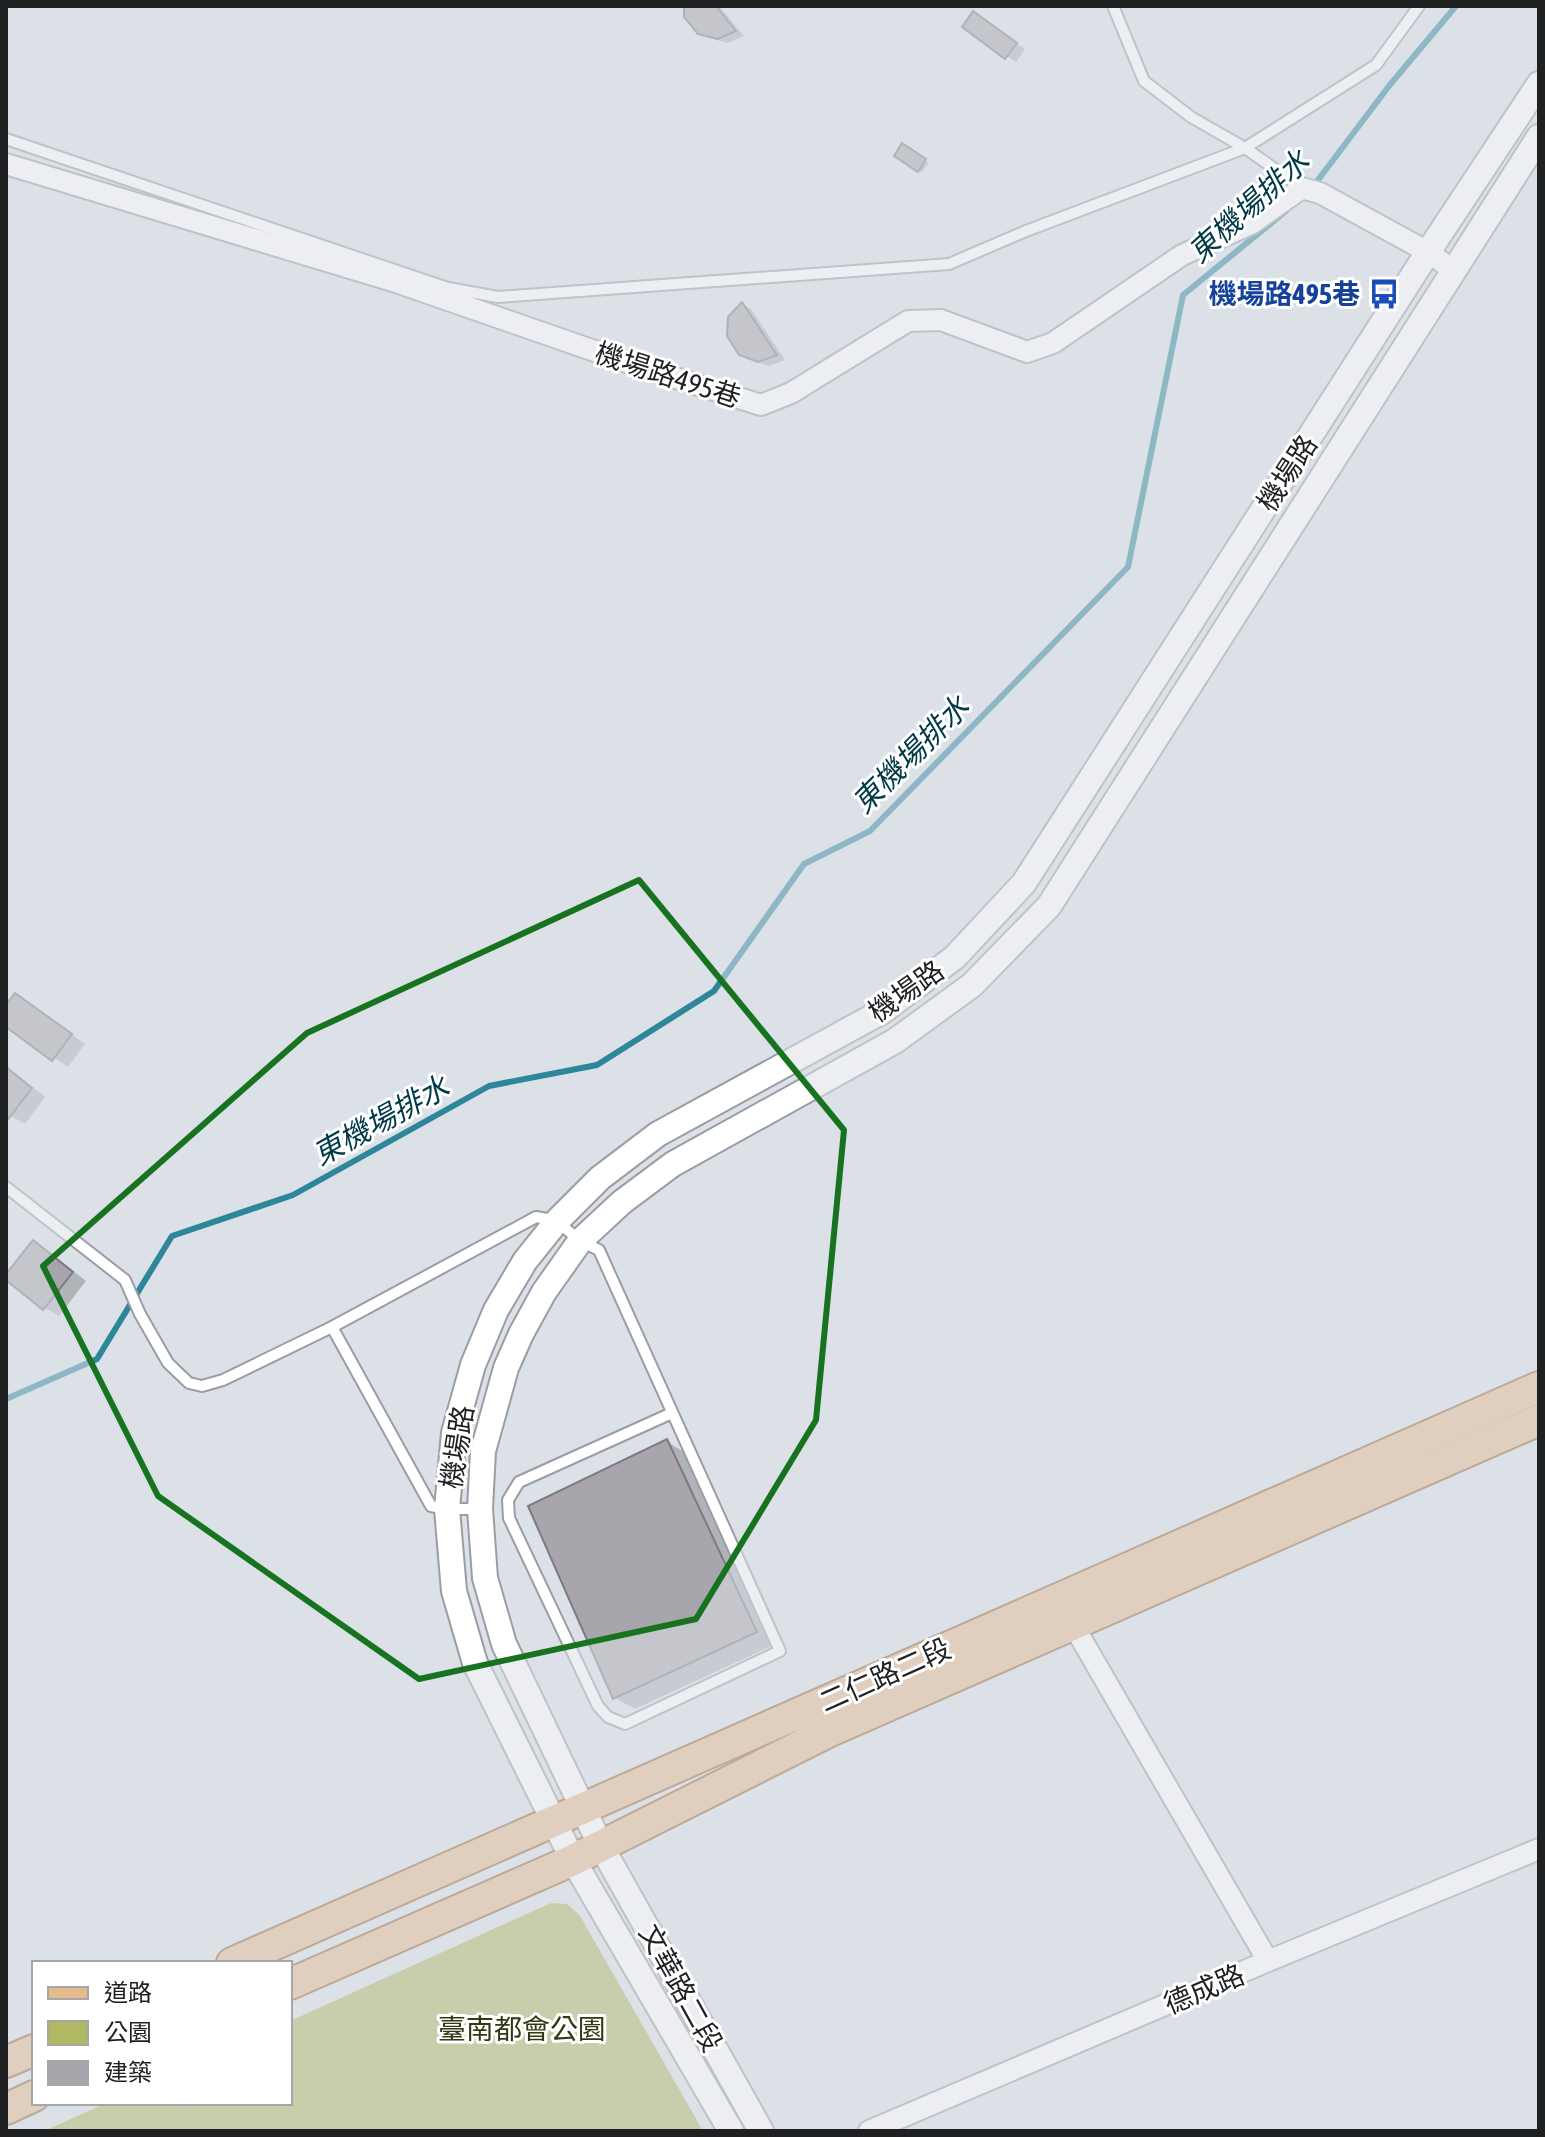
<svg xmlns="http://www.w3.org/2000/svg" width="1545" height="2137" font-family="'Asap Condensed','Noto Sans TC',sans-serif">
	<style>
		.green { fill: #b0b863 }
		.shadow { fill: #0003 }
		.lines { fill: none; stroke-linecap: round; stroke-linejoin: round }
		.stream { stroke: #2d869a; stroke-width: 6 }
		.building { fill: #a8a5ac; stroke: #7d7a81; stroke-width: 2 }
		.service-casing { stroke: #9a9ea4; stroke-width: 14 }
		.minor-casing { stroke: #9a9ea4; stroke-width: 24 }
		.tertiary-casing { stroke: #9a9ea4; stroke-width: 28 }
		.primary-casing { stroke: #946636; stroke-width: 34 }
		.path { stroke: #a0a4a9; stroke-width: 4; stroke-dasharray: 2 6; stroke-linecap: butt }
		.service { stroke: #fff; stroke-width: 10 }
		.minor { stroke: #fff; stroke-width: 20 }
		.tertiary { stroke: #fff; stroke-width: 24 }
		.primary { stroke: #e5ba8d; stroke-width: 30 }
		.marked { fill: none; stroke: #187320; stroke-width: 6; stroke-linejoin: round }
		.labels { text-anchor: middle; stroke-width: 6; stroke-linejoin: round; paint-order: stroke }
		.transit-label { font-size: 28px; font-weight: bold; fill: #164399; stroke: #fff; text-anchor: end }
		.street-label { font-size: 28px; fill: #1e2022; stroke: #fff }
		.park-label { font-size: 28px; fill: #343711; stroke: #fff }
		.water-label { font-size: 30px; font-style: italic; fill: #003a46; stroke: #fff }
	</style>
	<rect width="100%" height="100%" fill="#dce0e7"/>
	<path class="green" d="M551,1903L567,1904L580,1916L703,2131H44L106,2103H290V2021Z"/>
	<path class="shadow" d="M686,6H719L744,36L728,43L709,38L699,32Z
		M982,19L1025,49L1016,62L964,27Z
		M903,146L929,163L922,172L897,155Z
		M742,304L751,309L785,360L769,366L750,359Z
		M30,1004L85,1044L68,1067L6,1024V1008Z
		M6,1066L45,1097L25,1124L6,1113Z
		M34,1242L48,1251L86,1281L59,1316L45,1308L6,1277Z
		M666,1441L686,1453L776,1644L635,1709L615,1698Z"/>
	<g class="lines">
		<path class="stream" d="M1312,188L1389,86L1456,6
			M6,1399L97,1359L172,1236L293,1195L489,1086L597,1065L714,991L804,864L870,831L1128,567L1183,295L1286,211"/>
	</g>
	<path class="building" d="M684,6H716L736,31L718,39L698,34L684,17Z
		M973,11L1017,43L1005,59L962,27Z
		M902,143L926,159L918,172L894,156Z
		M742,302L777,355L758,362L739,355L727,336L728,317Z
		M15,993L72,1034L52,1061L6,1027V1005Z
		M6,1067L32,1088L6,1122Z
		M33,1240L73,1272L43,1310L6,1280V1274Z
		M667,1439L757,1632L613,1699L528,1506Z"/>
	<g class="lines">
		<g class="service-casing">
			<path id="service" d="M1113,6L1144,81L1191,117L1245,148L1302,188
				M6,139L448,288L498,297L949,264L1026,231L1245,148L1376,65L1419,6
				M6,1187L125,1280L140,1314L168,1363L189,1383L202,1386L223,1380L332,1327L536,1217L557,1221L580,1241L599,1250L780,1651L625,1724L608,1717L598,1706L509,1518L508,1500L519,1482L672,1413
				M332,1327L431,1506L447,1509H480"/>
		</g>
		<g class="minor-casing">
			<path id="minor" d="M6,164L396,282L635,365L761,405L791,393L908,321L941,320L1027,352L1053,343L1182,255L1251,224L1302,188L1320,193L1428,252L1454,271
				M1072,1623L1268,1961
				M869,2131L1268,1961L1539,1849"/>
		</g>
		<g class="tertiary-casing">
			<path id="tertiary" d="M731,2131L573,1860L475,1663L454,1591L447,1509L454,1433L473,1365L496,1310L525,1261L557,1221L600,1178L658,1134L883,1011L955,957L1024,883L1428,252L1539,84
				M761,2131L601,1846L504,1644L485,1578L480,1509L483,1451L506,1368L521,1334L544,1292L580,1241L622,1202L673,1164L895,1041L972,985L1049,906L1539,137"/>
		</g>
		<g class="primary-casing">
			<path id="primary" d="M232,1963L1539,1387
				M290,1984L573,1860L828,1732L1539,1420
				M6,2062L34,2050
				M6,2109L34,2096"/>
		</g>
		<path class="path" d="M183,2103L195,2131
			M547,2131L557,2012"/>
		<use href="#service" class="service"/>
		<use href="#minor" class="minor"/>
		<use href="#tertiary" class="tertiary"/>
		<use href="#primary" class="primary"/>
	</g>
	<path d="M0 0H1545V2137H0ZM639,880L844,1130L816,1420L696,1619L419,1679L158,1496L43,1266L307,1033Z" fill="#dce0e7" fill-opacity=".55" fill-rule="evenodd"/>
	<path class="marked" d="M639,880L844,1130L816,1420L696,1619L419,1679L158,1496L43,1266L307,1033Z"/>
	<defs>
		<g id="bus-bare" transform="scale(2.4)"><path d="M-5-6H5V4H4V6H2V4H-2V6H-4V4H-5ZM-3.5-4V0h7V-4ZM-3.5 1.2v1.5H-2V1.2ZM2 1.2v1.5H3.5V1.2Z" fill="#1a4fb4" stroke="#fff" stroke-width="2.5" paint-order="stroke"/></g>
	</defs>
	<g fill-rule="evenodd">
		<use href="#bus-bare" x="1384" y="294"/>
	</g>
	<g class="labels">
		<g class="transit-label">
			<text x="1360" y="304">機場路495巷</text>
		</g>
		<g class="street-label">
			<text transform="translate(668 375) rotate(18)" y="10">機場路495巷</text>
			<text transform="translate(1287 473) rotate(-57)" y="10">機場路</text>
			<text transform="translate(906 991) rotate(-35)" y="10">機場路</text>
			<text transform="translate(457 1447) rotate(-81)" y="10">機場路</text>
			<text transform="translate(885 1675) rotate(-24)" y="10">二仁路二段</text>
			<text transform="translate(681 1988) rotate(61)" y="10">文華路二段</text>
			<text transform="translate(1204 1989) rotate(-23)" y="10">德成路</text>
		</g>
		<g class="park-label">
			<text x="522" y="2039">臺南都會公園</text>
		</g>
		<g class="water-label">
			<text transform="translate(1249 207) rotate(-42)" y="10">東機場排水</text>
			<text transform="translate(911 755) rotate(-45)" y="10">東機場排水</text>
			<text transform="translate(381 1121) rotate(-29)" y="10">東機場排水</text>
		</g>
	</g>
	<rect width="1545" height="2137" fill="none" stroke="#1e2022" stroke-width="16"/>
	<rect x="32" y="1961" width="260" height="144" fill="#ffffff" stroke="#a5a6a7" stroke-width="2"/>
	<rect x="48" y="1987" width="40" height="12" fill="#e5ba8d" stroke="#a5a6a7" stroke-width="2"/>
	<text x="104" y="2001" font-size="24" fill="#1e2022">道路</text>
	<rect x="48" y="2021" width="40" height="24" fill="#b0b863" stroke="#a5a6a7" stroke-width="2"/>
	<text x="104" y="2041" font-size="24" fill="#1e2022">公園</text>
	<rect x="48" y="2061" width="40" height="24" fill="#a8a5ac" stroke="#a5a6a7" stroke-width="2"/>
	<text x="104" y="2081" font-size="24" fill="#1e2022">建築</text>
</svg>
